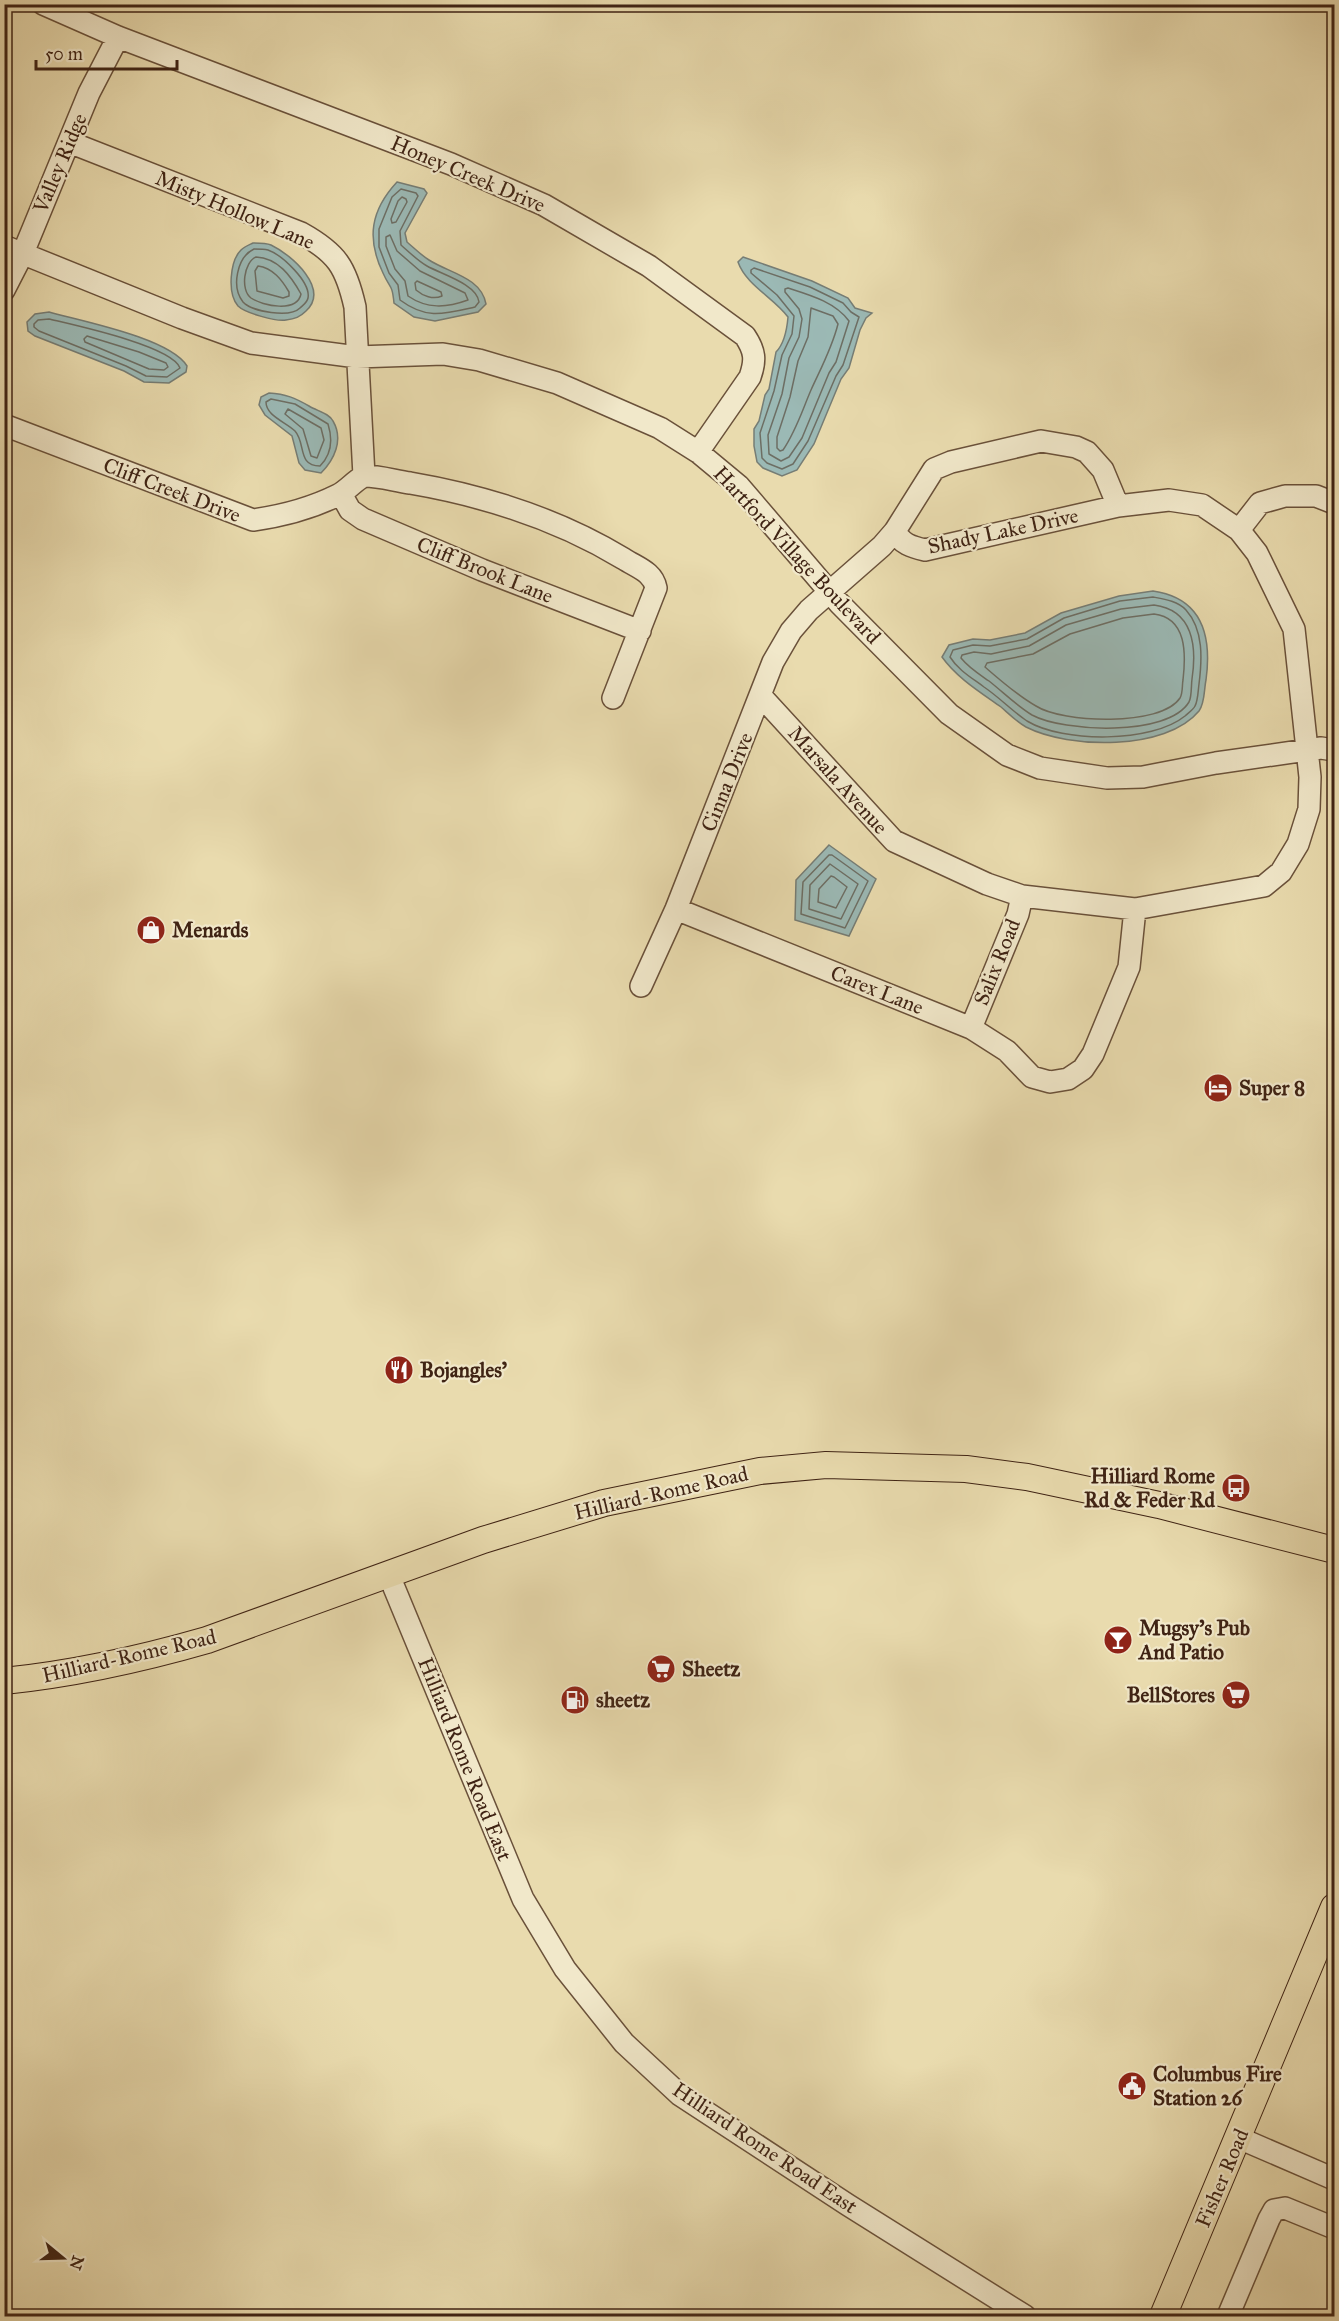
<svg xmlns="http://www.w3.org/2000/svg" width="1339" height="2321" font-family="'IM FELL Great Primer',serif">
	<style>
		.water { fill: #9bb9b5; stroke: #767d75; stroke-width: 1.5 }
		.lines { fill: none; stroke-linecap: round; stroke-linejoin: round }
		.shore { stroke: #6d6e64; stroke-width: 1.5 }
		.minor-casing { stroke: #6a513a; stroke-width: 24 }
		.major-casing { stroke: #3f2314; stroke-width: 28 }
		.minor { stroke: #f1e8ca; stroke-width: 21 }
		.major { stroke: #e9dbae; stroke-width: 26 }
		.labels { text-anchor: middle; stroke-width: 4.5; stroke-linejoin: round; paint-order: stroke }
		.street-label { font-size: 21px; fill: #3f2314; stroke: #f1e8ca }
		.poi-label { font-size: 21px; font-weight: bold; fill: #3f2314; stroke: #f1e8ca; text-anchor: start }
	</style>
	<rect width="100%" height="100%" fill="#e9dbae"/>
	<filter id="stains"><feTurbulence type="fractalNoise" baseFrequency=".00333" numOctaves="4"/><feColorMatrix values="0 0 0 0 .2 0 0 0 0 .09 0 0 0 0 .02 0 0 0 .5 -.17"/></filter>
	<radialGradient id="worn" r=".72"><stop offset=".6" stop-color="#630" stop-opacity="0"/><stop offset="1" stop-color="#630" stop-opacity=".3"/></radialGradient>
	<path class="water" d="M397,182L424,189L427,193L405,233L407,242C414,248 421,255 429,260C449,273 481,277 486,304L478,312L435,321L414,317L394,303C392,283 390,289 383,273C366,238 371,210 397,182Z
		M253,243C259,243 266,243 271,245C292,255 330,289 306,311C300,317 295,319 286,320C277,322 245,313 238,306C227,293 230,261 241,250C244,247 249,245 253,243Z
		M743,257L812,281L848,298L855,308L872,313L866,318L860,330L849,368L841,379L814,444L797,470L782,476L763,468L757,462L754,446V429L759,421L765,395L769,389L776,352C785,343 787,329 788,317C774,298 746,285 738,262Z
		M49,312C81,321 170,338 187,366L186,372L169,383L144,382L124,371L35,336L28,331L27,322L35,314Z
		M269,393C286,394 295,398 309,406C317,411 329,413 333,421C344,440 334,460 321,473L305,470L299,463L292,436L265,415L259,405L261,397Z
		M1153,591C1202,598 1212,636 1206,680C1204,689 1205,703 1199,711C1166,751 1069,749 1026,727C1017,722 1009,714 1001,707C980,692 957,678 942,657L949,645L973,639L990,640L1025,633L1061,613L1119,596Z
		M829,845L876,879L849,936L795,920L796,880Z"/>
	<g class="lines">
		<path class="shore" d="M401,189L416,193L418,196L400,231L401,245C409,252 418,261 427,266C441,274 477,284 479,302L475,307C444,314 427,320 400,300L398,285L389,273L379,247V229L392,197Z
			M402,197L406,199L407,202L396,222L392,223L391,219L398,201Z
			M390,235L397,251L420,271L465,293L468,300C446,308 427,309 408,296L405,281L395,269L386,246V237Z
			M254,249C258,249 264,249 268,250C282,255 311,282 308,298C307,303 303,305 300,308C290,318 252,312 243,302C231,287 237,257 254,249Z
			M256,257C278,258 291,276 301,294C297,313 263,306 251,298C240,290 244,262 256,257Z
			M258,266C273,268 282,280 289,292V296L283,298L257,291L255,271Z
			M754,268L810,287L843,303L851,312L859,317L843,365L836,376L808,441L793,464L782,469L767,463L762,458L760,433L774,391L782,355L792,334L794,316L777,295L751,273V270Z
			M417,281L441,292L442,296C433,300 423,296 416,290L415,283Z
			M788,288C810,295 835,302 849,321L836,362L829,373L802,438L789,457L781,461L769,454L768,435L782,394L789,358L799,337L802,319L799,309L785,292V289Z
			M811,308L833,316L838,324C832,348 821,368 811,390C802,411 796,431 783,450L780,451L777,448V437L790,397L798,361L808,337Z
			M49,319C74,325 172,346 180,368L167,377L146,376L126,366L39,331L34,327V324L38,320Z
			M87,336L139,352L166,363L168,367L164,370L149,369L85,342L84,339Z
			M271,399L295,404L328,424C333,440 332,454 320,466C297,466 306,443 295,431C286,422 266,416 266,402Z
			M288,409L321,428L324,440L317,458L311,456L303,429L285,414Z
			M1153,597C1164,599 1178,601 1186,610C1204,630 1202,660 1199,684C1198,691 1198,701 1195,706C1193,710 1188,713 1185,716C1152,743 1063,743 1027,721C1012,711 999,697 984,687C972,678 958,670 950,657L953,650L973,645L990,646L1027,639L1064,618L1120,601Z
			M1154,605C1193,610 1197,646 1192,679C1191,686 1192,696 1189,702C1168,737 1063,732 1032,715C1017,706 1003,692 989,681C979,674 969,668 961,658L962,655L974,652L991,654L1029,646L1066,625L1121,609Z
			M1154,614C1187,618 1186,654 1183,680C1182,685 1183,693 1180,698C1161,727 1062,723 1036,706C1018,696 1000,680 985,667L987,663L1033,654L1070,634L1123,618Z
			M829,855H832L868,881L845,928L801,914L803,882Z
			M830,864L858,884L841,919L809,909L810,885Z
			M831,876L834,877L847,887L836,908L818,902L819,889Z"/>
		<g class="minor-casing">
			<path id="minor" d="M43,4L118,37L451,164L544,205L649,266L745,336C755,351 756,360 750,377L698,452
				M69,142L301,233C337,253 346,267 355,307L364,476
				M4,246L182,318L251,343L357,357L443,354L479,360L557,383L660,428L698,452L739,486L839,603L949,714L1007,755L1040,768L1107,778L1143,777L1216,763L1321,748L1334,750
				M4,290L23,253L89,93L118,37
				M4,425L253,520C282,516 312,508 338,495C348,490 354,481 364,476C380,476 395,481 410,483C486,496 558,519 624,559C638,568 653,572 656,588L613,698
				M341,494L350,510L363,519L482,570L640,631
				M1239,530L1260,503L1285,496H1316L1334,503
				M761,696L894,841L987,884L1022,896L1135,909L1264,886L1281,872L1298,844L1309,809L1310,777L1294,629L1257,553L1239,530L1202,505L1169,500L1118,506L925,550C912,547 901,544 895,531
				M676,909L971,1028L1007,1051L1032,1077L1050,1082L1068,1079L1083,1069L1093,1054L1129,967L1135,909
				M641,986L676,909L773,662L791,631L809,610L882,546L895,531L934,469L951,462L1041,441L1076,447L1087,452L1103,470L1118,506
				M971,1028L1018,914L1022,896
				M388,1573L523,1899L565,1969L624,2043L680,2095L848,2205L1025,2316
				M1239,2138L1334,2179
				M1228,2316L1269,2219L1274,2210L1285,2208L1334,2228"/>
		</g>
		<g class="major-casing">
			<path id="major" d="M4,1681C73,1674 141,1659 207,1640L483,1540L604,1503L760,1471L826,1465L966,1469L1027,1477L1159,1505L1334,1550
				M1163,2316L1334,1907"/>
		</g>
		<use href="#minor" class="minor"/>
		<use href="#major" class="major"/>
	</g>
	<defs>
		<g id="shop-disc" transform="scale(1.5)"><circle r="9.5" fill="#8f2418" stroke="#f1e8ca"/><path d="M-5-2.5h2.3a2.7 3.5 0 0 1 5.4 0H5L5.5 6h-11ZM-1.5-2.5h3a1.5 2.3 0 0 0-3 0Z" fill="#fff"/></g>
		<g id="hotel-disc" transform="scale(1.5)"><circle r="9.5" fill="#8f2418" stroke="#f1e8ca"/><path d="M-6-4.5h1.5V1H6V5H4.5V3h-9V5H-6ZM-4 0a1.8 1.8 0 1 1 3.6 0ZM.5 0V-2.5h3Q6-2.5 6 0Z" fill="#fff"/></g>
		<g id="restaurant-disc" transform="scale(1.5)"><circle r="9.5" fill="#8f2418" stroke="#f1e8ca"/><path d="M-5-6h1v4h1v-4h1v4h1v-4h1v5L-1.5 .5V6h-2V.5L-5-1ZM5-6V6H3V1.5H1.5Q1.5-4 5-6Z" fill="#fff"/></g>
		<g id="bus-disc" transform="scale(1.5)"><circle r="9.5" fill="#8f2418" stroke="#f1e8ca"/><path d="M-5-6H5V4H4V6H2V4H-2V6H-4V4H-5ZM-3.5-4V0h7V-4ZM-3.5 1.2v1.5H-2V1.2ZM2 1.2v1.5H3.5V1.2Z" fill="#fff"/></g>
		<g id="bar-disc" transform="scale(1.5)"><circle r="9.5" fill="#8f2418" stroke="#f1e8ca"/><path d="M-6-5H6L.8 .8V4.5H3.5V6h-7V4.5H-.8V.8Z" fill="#fff"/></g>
		<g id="supermarket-disc" transform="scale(1.5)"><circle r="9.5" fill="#8f2418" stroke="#f1e8ca"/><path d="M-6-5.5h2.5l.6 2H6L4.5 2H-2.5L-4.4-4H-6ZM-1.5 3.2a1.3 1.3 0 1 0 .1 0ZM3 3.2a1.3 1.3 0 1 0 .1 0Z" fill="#fff"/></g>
		<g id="fuel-disc" transform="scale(1.5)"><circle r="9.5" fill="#8f2418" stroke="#f1e8ca"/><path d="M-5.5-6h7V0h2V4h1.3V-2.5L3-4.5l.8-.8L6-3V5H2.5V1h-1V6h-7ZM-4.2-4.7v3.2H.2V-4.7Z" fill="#fff"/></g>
		<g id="civic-disc" transform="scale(1.5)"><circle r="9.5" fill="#8f2418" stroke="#f1e8ca"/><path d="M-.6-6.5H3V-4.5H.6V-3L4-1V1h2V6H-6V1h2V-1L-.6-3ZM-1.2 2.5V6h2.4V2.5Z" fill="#fff"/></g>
	</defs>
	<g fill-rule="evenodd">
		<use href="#shop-disc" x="151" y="930"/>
		<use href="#hotel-disc" x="1218" y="1088"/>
		<use href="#restaurant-disc" x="399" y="1370"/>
		<use href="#bus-disc" x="1236" y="1488"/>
		<use href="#bar-disc" x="1118" y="1640"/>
		<use href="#supermarket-disc" x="661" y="1669"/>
		<use href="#supermarket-disc" x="1236" y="1695"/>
		<use href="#fuel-disc" x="575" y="1700"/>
		<use href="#civic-disc" x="1132" y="2086"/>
	</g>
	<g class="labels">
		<g class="street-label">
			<text transform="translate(60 163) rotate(-67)" y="7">Valley Ridge</text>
			<text transform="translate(468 174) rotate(23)" y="7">Honey Creek Drive</text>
			<text transform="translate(235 210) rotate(23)" y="7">Misty Hollow Lane</text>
			<text transform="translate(172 490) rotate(21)" y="7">Cliff Creek Drive</text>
			<text transform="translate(1003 531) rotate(-12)" y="7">Shady Lake Drive</text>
			<text transform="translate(797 555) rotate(47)" y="7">Hartford Village Boulevard</text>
			<text transform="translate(485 570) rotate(22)" y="7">Cliff Brook Lane</text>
			<text transform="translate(838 780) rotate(48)" y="7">Marsala Avenue</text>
			<text transform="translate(727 782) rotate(-68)" y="7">Cinna Drive</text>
			<text transform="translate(997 962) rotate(-68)" y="7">Salix Road</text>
			<text transform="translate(877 990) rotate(22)" y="7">Carex Lane</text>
			<text transform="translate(661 1493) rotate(-13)" y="7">Hilliard-Rome Road</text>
			<text transform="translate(129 1656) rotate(-13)" y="7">Hilliard-Rome Road</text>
			<text transform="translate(465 1759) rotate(68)" y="7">Hilliard Rome Road East</text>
			<text transform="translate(765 2148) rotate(34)" y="7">Hilliard Rome Road East</text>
			<text transform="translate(1222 2178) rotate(-67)" y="7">Fisher Road</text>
		</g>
		<g class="poi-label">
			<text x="172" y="937">Menards</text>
			<text x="1239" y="1095">Super 8</text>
			<text x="420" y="1377">Bojangles'</text>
			<text x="1215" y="1483" text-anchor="end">Hilliard Rome<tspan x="1215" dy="24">Rd &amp; Feder Rd</tspan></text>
			<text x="1139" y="1635">Mugsy's Pub<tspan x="1139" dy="24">And Patio</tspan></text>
			<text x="682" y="1676">Sheetz</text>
			<text x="1215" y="1702" text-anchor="end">BellStores</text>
			<text x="596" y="1707">sheetz</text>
			<text x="1153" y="2081">Columbus Fire<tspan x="1153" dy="24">Station 26</tspan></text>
		</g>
	</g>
	<rect width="1339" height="2321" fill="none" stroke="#e9dbae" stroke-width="24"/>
	<rect x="6" y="6" width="1327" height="2309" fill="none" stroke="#3f2314" stroke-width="3"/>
	<rect x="12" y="12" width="1315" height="2297" fill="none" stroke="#3f2314" stroke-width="1.5"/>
	<g transform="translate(63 2258) rotate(109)" stroke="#f1e8ca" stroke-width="4.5" paint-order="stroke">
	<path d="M0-4.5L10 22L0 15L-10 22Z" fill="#3f2314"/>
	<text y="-9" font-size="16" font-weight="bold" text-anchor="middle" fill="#3f2314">N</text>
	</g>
	<path d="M36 60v9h141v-9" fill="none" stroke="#3f2314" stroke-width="3"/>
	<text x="45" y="60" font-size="18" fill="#3f2314" stroke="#f1e8ca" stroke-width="4.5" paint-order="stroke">50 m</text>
	<rect width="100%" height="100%" filter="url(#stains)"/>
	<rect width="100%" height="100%" fill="url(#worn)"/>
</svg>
